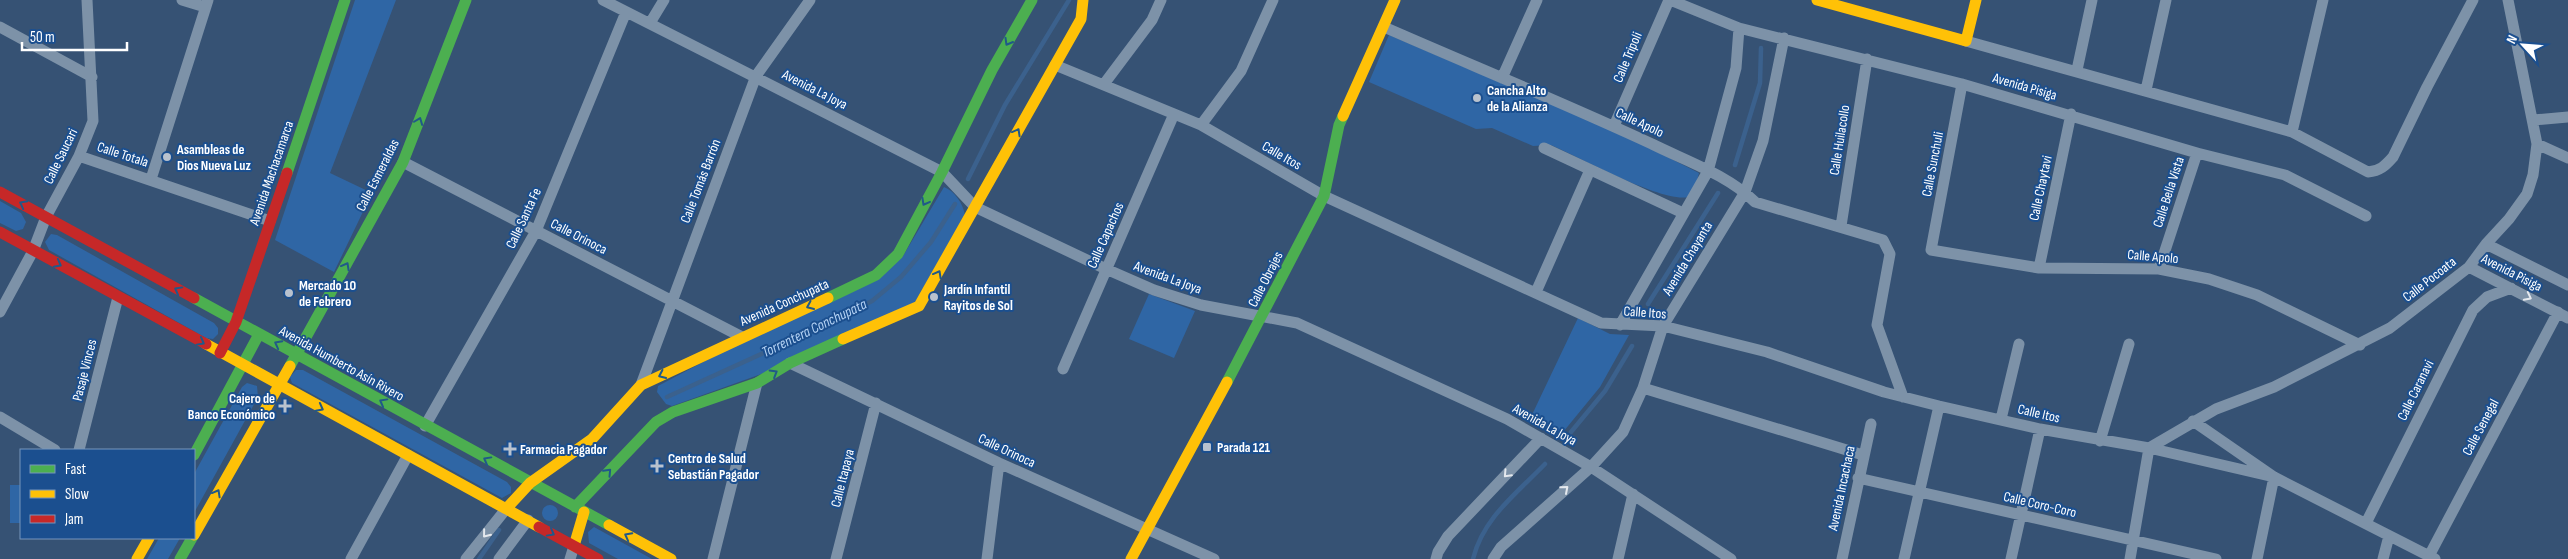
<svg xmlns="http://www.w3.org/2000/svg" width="2568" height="559" font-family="'Sofia Sans Condensed',sans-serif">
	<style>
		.green { fill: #2f66a5 }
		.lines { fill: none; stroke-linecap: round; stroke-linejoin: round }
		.stream { stroke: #3b618d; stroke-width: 4.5 }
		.street { stroke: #7d92a8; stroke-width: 11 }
		.fast { stroke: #4caf50; stroke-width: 11 }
		.slow { stroke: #ffc107; stroke-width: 11 }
		.jam { stroke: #c62828; stroke-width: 11 }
		.oneway { stroke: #205989 }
		.oneway2 { stroke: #e5e9ee }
		.poi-dot { fill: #b9c2ce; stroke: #1b4f8f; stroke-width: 2 }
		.labels { text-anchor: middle; stroke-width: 4; stroke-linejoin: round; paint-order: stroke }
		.street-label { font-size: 14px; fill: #fff; stroke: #1b4f8f }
		.poi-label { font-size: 14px; font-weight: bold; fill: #fff; stroke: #1b4f8f; text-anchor: start }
		.water-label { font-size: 15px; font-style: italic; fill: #b5d3f5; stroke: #1b4f8f }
	</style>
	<rect width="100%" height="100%" fill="#365274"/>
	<path class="green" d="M355,0H396L330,173L372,193L334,272L275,240Z
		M1389,35L1622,134L1699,173L1696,185L1688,197C1662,203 1579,157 1551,145L1533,146L1492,128L1476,129L1369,82Z
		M944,187C955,191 963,204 965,215L915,302L764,373L672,406L666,404L657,392L658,386L903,256Z
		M0,201L21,213L26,222L23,229L16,231L0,223Z
		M51,234L57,235L214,323L218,328V334L213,339L206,338L49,250L45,242Z
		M1149,294L1195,311L1174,358L1129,339Z
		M1578,318L1610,334L1629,335L1600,387L1559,437L1529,421Z
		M296,370H303L507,482L511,487V493L502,498L292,383L290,377Z
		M247,383L257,386L258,397L194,513V474L242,387Z
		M10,485H21V523H10Z
		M542 513a8 8 0 1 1 16 0a8 8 0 1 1-16 0Z
		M594,527L652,559H618L589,543L588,532Z
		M159,538H180L168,559H147Z"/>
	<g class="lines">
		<path class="stream" d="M1735,165L1760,83L1761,48
			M968,179L1005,105L1069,0
			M1648,304L1718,193
			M667,397L829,323L872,301L901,277L931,242L955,204
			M1571,432L1605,391L1632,346
			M479,559L499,530
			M1473,559C1483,518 1517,493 1545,464"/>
		<path class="street" d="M182,0L205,7
			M603,0L942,172L975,207L1106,269L1154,290L1201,305L1297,323L1507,419L1591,467L1731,559
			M1670,0L1739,28L1962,84L2197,153L2285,175L2366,216
			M650,23L664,0
			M0,27L92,77
			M1384,27C1473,66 1564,103 1652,144C1686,161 1728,175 1755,202L1883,240L1890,254L1877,325L1903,397
			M1966,41L2292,132L2368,172C2380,171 2385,166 2393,157L2427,87L2473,0
			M1055,65L1201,125L1324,196L1601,323L1663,326L1767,352L1884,392L1939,406L2040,429L2149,448L2274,477L2257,559
			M2077,70L2092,0
			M1502,78L1537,0
			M1104,84L1152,20L1161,0
			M1962,84L1931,250L2039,268L2159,269L2209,279L2257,295L2360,345
			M2146,90L2166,0
			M2533,120L2568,117
			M1201,125L1241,71L1273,0
			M1614,126L1669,0
			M2292,132L2323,0
			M2537,144L2568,158
			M1544,148L1683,213
			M79,156L270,221
			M403,162L742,337
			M151,179L208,0
			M1841,226L1867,59
			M2486,244L2568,285
			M2469,267L2568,318
			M2039,268L2071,114
			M2159,269L2197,153
			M1536,292L1590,170
			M0,312L33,251L46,217L79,156L93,121L87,0
			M1620,325L1708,171L1736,68L1739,28
			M790,363L999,463L1214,559
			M1063,369L1174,114
			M641,385L756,76L810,0
			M1643,388L1863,455
			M0,417L55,450
			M2001,419L2019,344
			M2193,421L2274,477L2435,559
			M425,426L536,231L626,12
			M2100,441L2129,344
			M79,450L118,297
			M1858,478L2216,559
			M2366,523L2473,310L2487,297L2511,288
			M2429,556L2558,312
			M351,559L408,455
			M466,559L506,509
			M499,559L528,520
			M570,559L574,546
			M713,559L757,383
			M836,559L876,403
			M987,559L999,463
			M1436,559L1438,552L1448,536L1541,438
			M1493,559L1501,547L1591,467L1623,432L1643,388L1663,326L1745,192L1763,141L1784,38
			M1618,559L1633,494
			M1842,559L1871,424
			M1904,559L1939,406
			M2011,559L2040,429
			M2130,559L2149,448L2216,409L2274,387L2390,328L2469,267L2486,244L2509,219L2527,194L2533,175L2537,144L2508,0
			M2383,559L2389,536"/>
		<path class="fast" d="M287,173L345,0
			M194,298L609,525
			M828,298L876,275L898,254L942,172L992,70L1032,0
			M290,366L403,162L466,0
			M1227,382L1324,196L1339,125L1343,116
			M194,455L259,334
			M575,507L656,422L673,412L757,383L790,363L843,339
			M180,559L192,538"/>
		<path class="slow" d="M1817,0L1966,41L1976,0
			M1343,116L1395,0
			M843,339L919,306L1081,19L1083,0
			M206,344L539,527
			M506,509L530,483L592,439L641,385L828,298
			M609,525L671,559
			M194,535L290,366
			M574,546L584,512
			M137,559L149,538
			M1131,559L1227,382"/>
		<path class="jam" d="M0,192L194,298
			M0,232L206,344
			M220,353L236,322L287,173
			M539,527L598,559"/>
	</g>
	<defs><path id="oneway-chevron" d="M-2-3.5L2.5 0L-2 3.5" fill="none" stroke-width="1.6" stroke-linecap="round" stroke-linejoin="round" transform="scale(1.25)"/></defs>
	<g class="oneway">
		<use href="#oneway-chevron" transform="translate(1008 42) rotate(120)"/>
		<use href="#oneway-chevron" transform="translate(419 121) rotate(-69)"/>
		<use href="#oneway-chevron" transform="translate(1017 132) rotate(-61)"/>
		<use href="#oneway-chevron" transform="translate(925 202) rotate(119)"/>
		<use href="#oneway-chevron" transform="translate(23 204) rotate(-152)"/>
		<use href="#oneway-chevron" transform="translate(58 264) rotate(28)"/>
		<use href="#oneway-chevron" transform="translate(346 266) rotate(-61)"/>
		<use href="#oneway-chevron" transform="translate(938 274) rotate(-61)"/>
		<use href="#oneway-chevron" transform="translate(178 290) rotate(-151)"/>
		<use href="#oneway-chevron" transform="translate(810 306) rotate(156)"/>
		<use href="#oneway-chevron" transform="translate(201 342) rotate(29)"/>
		<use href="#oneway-chevron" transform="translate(278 344) rotate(-152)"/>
		<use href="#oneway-chevron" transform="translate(774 373) rotate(-31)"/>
		<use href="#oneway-chevron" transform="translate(662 375) rotate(155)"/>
		<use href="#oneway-chevron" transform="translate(383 402) rotate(-151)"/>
		<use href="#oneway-chevron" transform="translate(320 408) rotate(28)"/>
		<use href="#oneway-chevron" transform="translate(487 460) rotate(-151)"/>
		<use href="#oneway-chevron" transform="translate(608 472) rotate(-47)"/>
		<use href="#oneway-chevron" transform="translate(217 493) rotate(-61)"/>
		<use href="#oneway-chevron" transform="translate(551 533) rotate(29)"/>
		<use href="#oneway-chevron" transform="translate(628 536) rotate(-152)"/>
	</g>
	<g class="oneway2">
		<use href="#oneway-chevron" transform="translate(2528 297) rotate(27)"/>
		<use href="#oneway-chevron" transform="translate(1507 474) rotate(133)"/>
		<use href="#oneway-chevron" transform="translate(1565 489) rotate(-41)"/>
		<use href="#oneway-chevron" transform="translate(486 534) rotate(129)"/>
	</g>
	<g class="poi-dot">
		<circle cx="1477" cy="98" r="5"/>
		<circle cx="167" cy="157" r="5"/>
		<circle cx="289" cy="293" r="5"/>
		<circle cx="934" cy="297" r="5"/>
		<path d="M282.5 398.5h5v5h5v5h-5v5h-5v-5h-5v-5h5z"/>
		<rect x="1202" y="442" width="10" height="10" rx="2.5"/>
		<path d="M507.5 441.5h5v5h5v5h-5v5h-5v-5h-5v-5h5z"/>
		<path d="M654.5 458.5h5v5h5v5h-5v5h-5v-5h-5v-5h5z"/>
	</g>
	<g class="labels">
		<g class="street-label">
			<text transform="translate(1627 57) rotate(-67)" y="5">Calle Tripoli</text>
			<text transform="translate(2025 86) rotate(16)" y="5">Avenida Pisiga</text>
			<text transform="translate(815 89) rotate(27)" y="5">Avenida La Joya</text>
			<text transform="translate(1640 122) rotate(25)" y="5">Calle Apolo</text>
			<text transform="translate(1839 140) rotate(-81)" y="5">Calle Huilacollo</text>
			<text transform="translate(123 154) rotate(18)" y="5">Calle Totala</text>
			<text transform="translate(1282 155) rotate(30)" y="5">Calle Itos</text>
			<text transform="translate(60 156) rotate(-64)" y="5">Calle Saucari</text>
			<text transform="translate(1932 164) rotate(-79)" y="5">Calle Sunchuli</text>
			<text transform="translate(271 173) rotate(-71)" y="5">Avenida Machacamarca</text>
			<text transform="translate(377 175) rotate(-63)" y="5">Calle Esmeraldas</text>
			<text transform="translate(700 181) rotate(-69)" y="5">Calle Tomás Barrón</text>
			<text transform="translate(2040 188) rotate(-78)" y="5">Calle Chaytavi</text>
			<text transform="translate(2168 192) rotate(-72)" y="5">Calle Bella Vista</text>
			<text transform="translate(523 218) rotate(-65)" y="5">Calle Santa Fe</text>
			<text transform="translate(1105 235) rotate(-66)" y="5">Calle Capachos</text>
			<text transform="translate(579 236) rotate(27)" y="5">Calle Orinoca</text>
			<text transform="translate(2153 256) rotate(5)" y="5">Calle Apolo</text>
			<text transform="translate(1687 258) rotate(-59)" y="5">Avenida Chayanta</text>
			<text transform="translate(2512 272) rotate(27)" y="5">Avenida Pisiga</text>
			<text transform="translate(1168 277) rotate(20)" y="5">Avenida La Joya</text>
			<text transform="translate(1265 279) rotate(-63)" y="5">Calle Obrajes</text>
			<text transform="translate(2429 279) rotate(-38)" y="5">Calle Pocoata</text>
			<text transform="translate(784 302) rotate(-24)" y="5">Avenida Conchupata</text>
			<text transform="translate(1645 312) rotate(4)" y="5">Calle Itos</text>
			<text transform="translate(342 363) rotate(29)" y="5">Avenida Humberto Asín Rivero</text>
			<text transform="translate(84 370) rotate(-76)" y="5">Pasaje Vinces</text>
			<text transform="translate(2415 390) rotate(-64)" y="5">Calle Caranavi</text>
			<text transform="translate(2039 413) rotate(13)" y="5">Calle Itos</text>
			<text transform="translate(1545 424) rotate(29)" y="5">Avenida La Joya</text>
			<text transform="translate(2480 427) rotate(-62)" y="5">Calle Senegal</text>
			<text transform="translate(1007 450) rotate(25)" y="5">Calle Orinoca</text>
			<text transform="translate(842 478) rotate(-76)" y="5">Calle Itapaya</text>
			<text transform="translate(1841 488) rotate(-78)" y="5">Avenida Incachaca</text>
			<text transform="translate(2040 504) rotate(13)" y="5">Calle Coro-Coro</text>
		</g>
		<g class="poi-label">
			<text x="1487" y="95">Cancha Alto<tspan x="1487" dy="16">de la Alianza</tspan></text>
			<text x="177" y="154">Asambleas de<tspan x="177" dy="16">Dios Nueva Luz</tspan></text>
			<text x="299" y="290">Mercado 10<tspan x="299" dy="16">de Febrero</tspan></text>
			<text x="944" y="294">Jardín Infantil<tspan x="944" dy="16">Rayitos de Sol</tspan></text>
			<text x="275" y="403" text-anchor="end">Cajero de<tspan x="275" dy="16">Banco Económico</tspan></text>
			<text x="1217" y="452">Parada 121</text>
			<text x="520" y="454">Farmacia Pagador</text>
			<text x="668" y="463">Centro de Salud<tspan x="668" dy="16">Sebastián Pagador</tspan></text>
		</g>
		<g class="water-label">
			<text transform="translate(814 328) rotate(-26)" y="5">Torrentera Conchupata</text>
		</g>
	</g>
	<rect x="20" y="449" width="175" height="90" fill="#1b4f8f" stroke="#7695bc"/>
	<rect x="30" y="465" width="25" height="8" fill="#4caf50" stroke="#7695bc"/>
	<text x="65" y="474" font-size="15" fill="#ffffff">Fast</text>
	<rect x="30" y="490" width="25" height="8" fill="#ffc107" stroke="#7695bc"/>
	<text x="65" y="499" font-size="15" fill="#ffffff">Slow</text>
	<rect x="30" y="515" width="25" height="8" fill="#c62828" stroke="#7695bc"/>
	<text x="65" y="524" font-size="15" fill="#ffffff">Jam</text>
	<g transform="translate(2523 45) rotate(296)" stroke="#1b4f8f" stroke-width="4" paint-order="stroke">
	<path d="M0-4L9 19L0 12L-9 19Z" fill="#ffffff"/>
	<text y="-8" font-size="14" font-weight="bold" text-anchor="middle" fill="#ffffff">N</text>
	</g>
	<path d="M22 42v8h105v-8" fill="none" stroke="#ffffff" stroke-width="2.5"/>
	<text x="30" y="42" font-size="15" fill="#ffffff" stroke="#1b4f8f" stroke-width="4" paint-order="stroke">50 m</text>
</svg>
